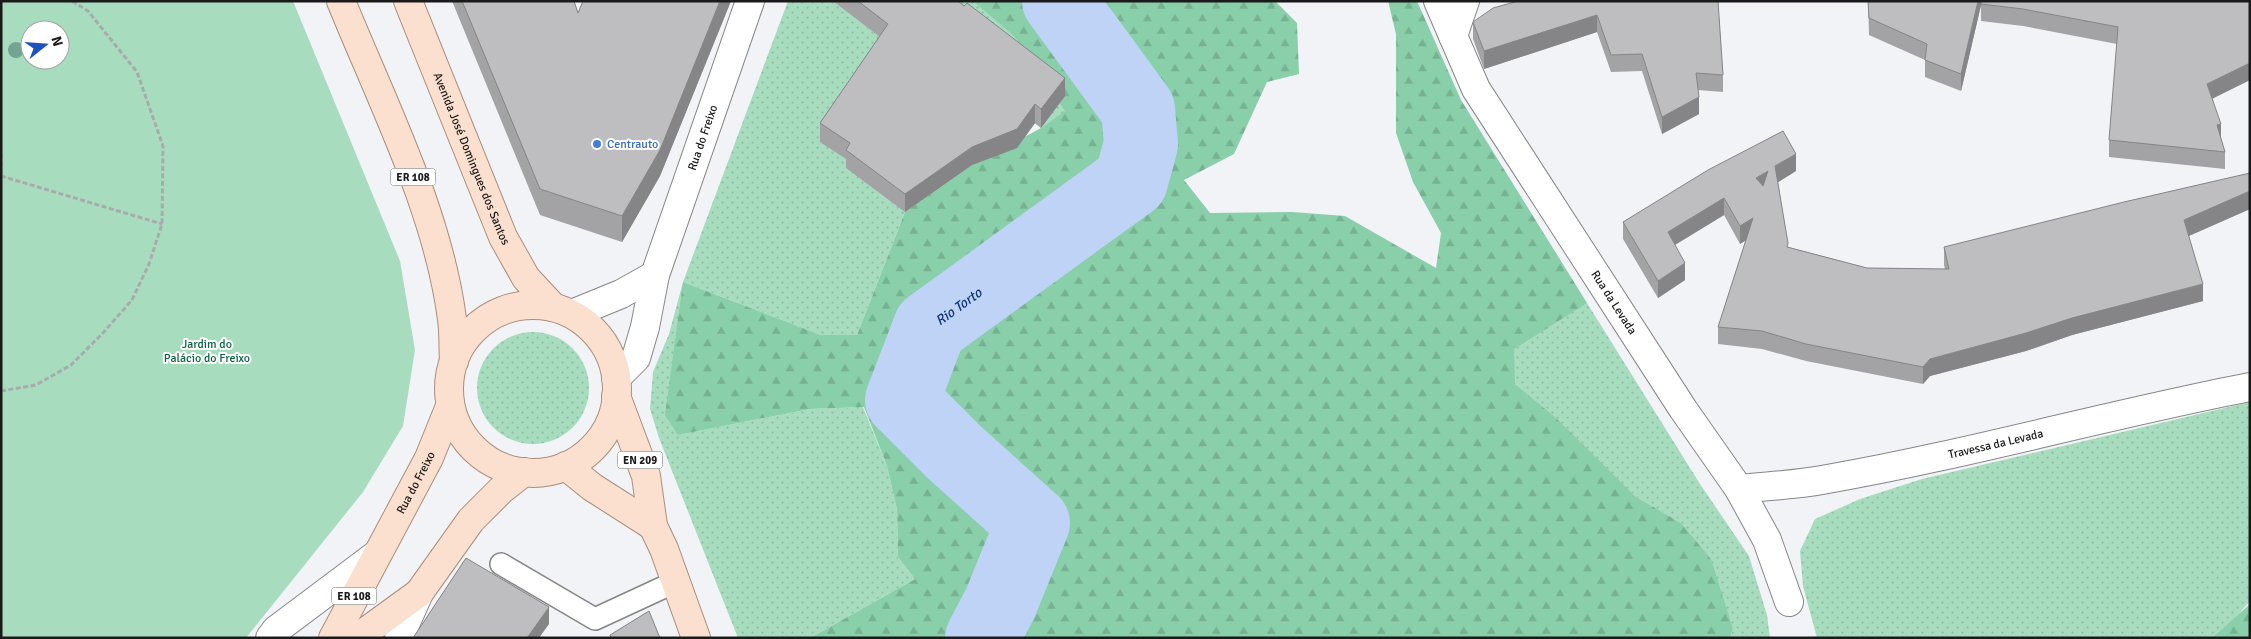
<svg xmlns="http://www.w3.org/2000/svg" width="2251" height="639" font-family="Signika,sans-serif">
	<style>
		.grass { fill: url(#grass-dots) }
		.forest { fill: url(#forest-firs) }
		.garden { fill: #a7ddbe; fill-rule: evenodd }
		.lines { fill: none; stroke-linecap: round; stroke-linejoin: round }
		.river { stroke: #bed3f6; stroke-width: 74 }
		.service-casing { stroke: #868689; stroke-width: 24 }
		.minor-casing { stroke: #868689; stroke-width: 30 }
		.tertiary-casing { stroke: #868689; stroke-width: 30 }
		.primary-casing { stroke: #aa8d7b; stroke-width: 30 }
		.path { stroke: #a9aaac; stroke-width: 3; stroke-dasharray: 5 2.5; stroke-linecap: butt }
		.service { stroke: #fff; stroke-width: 21 }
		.minor { stroke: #fff; stroke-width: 28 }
		.tertiary { stroke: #fff; stroke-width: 28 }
		.primary { stroke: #fbe0cf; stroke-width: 28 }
		.tree { fill: #74a492 }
		.wall { fill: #a3a3a5 }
		.shaded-wall { fill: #858486 }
		.building { fill: #bebdc0; stroke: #858486; fill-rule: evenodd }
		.shop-dot { fill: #3f7fe0; stroke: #fff; stroke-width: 2 }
		.labels { text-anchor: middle; stroke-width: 4; stroke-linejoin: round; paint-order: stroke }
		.shield { fill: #fff; stroke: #5f5f5f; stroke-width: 1 }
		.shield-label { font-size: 11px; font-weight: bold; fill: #1a1a1b }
		.street-label { font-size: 12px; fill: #1a1a1b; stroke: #fff }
		.shop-label { font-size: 12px; fill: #366cbe; stroke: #fff; text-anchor: start }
		.park-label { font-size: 12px; fill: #0d6340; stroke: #fff }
		.water-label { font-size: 14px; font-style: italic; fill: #103576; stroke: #fff }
	</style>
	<defs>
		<pattern id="grass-dots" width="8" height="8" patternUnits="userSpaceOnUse" patternTransform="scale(1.25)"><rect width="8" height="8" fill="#a7ddbe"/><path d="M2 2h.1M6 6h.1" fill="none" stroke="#8fbda3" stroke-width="1.8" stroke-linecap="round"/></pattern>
		<pattern id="forest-firs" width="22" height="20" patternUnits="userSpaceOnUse" patternTransform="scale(1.25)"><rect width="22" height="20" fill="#89cfa9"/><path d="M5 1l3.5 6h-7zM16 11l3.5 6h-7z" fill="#76b191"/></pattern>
	</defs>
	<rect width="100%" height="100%" fill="#f2f3f6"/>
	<path class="grass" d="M788,1H979L1020,34L1008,52L1065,96L1066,111L1041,128L1034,123L905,212L857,335H821L683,282L678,435L810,409L863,407L887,466L897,510L898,557L915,579L810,638H738L659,438L650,409L653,372L669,334L683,282Z
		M1587,303L1700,484L1749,556L1767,615L1770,638H1730L1733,629L1681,523L1635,496L1515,384L1508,347Z
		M477 388a56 56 0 1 1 112 0a56 56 0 1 1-112 0Z
		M2250,402V601L2218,638H1817L1803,586L1800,551L1815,519L1860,499L1922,479Z"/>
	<path class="forest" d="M973,1H1275L1297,23L1299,74L1267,82L1234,154L1184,180L1210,213L1292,212L1345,216L1436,268L1441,233L1413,182L1396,133V34L1388,1H1417L1461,100L1587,303L1514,349L1515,384L1556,418L1635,496L1681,523L1711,559L1733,629L1730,638H810L915,579L898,557L897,510L887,466L864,407L810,409L678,435L665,415L683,282L821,335H857L905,212L972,165L1041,128L1065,111L1014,36Z
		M2250,604V638H2212Z"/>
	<path class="garden" d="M1,1H293L400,261L415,350L403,426L363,492L246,638H1ZM30,30H60V60H30Z"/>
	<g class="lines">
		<path class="river" id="s1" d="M982,638L1000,604L1033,523L954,452L902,400L930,327L1131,181L1141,144L1138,109L1059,1"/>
		<g class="service-casing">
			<path id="service" d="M501,564L595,619L675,582"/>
		</g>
		<g class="minor-casing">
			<g id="minor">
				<path id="s2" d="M1438,1L1476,89L1683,409L1739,489L1767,540L1789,602"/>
				<path d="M1453,36L1465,1"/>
				<path d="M572,314L621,294L655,275"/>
				<path id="s3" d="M616,378L636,358L645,327L655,275L750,1"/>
				<path id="s4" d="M1739,489C1766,486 1795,485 1822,480C1966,455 2106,415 2250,387"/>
			</g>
		</g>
		<g class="tertiary-casing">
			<path id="tertiary" d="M270,638L276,630L376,555
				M399,638L419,593"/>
		</g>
		<g class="primary-casing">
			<g id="primary">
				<path d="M341,1C382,102 438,211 452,319C454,333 453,347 454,361"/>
				<path id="s5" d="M408,1L503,237L526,278L553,307"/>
				<circle cx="533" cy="389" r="84"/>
				<path d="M616,396L646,476L653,526L664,549L696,638"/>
				<path d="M566,466L592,487L653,526"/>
				<path id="s6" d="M333,638L429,458L450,406"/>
				<path d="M357,638L419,593L471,520L501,490L524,472"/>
			</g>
		</g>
		<path class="path" d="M1,154V175
			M1,176L162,224
			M1,391L36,385L71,365L102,334L132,300L149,264L162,224L163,146L137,72L88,11L72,1"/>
		<use href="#service" class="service"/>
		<use href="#minor" class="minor"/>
		<use href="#tertiary" class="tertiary"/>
		<use href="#primary" class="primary"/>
	</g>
	<circle class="tree" cx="16" cy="50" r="8"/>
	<path class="wall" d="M452,1H574L578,13L583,1H731L660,176L622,242L540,215Z
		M833,1H958L1065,96L1041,128L1035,123L1017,148L972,165L905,212L846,168V159L820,142V123L880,37Z
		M1718,1L1723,75V92L1698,90L1699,114L1662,134L1642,71L1611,72L1597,32L1484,69L1473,39V22Z
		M1868,1H2250V80L2212,99L2221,138L2225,152V169L2109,157V140L2117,44L2023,26L1981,21V5L1961,91L1925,77V60L1869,35Z
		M1796,171L1778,182L1788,247L1867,268L1945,269L1944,265V247L2250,173V209L2189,236L2203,301L2072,335L2026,351L1930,376L1923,384L1806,361L1762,349L1718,344V327L1746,240L1740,244L1724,215L1675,245L1685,280L1658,298L1623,239V222Z"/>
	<path class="shaded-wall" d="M720,1H731L660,176L622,242V216Z
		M1978,1H1982L1961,91V74Z
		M1597,15V32L1484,69V51Z
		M2250,63V80L2207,101V84Z
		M1065,78V96L1041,128V109Z
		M1699,97V114L1662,134V117Z
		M1035,104V123L1017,148L972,165L905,212V194Z
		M2221,124V141L2217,125Z
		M1796,154V171L1775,184V166Z
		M1768,171V188L1756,195V178Z
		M2250,191V209L2184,238V220Z
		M1724,198V215L1668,249V232Z
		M1753,218V236L1740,244V226Z
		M1685,263V280L1658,298V281Z
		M2203,284V301L2072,335L2026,351L1930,376L1923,384V367L1930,359L2072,318Z
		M549,607V624L539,638H527Z"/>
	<path class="building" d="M462,1H574L578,13L583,1H720L660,150L622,216L540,189Z
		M858,1H958L964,6L967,3L1065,78L1041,109L1035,104L1017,129L972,147L905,194L846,150L850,143L820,123L888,24Z
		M1518,1H1718L1723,75L1696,73L1699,97L1662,117L1642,54L1611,55L1597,15L1484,51L1473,22L1493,8Z
		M1868,1H1978L1961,74L1925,60L1927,44L1869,18Z
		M1981,1H2250V63L2207,84L2221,124L2217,125L2225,152L2109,140L2118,27L2023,9L1981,4Z
		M1783,131L1796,154L1775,166L1788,243L1787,247L1867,268L1949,269L1944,247L2124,202L2250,173V191L2184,220L2203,284L2072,318L2026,333L1930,359L1923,367L1806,344L1762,331L1718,327L1753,218L1740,226L1724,198L1668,232L1685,263L1658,281L1623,222L1708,170ZM1768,171L1763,186L1756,178Z
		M466,558L549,607L527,638H413Z
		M649,611L660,638H611L610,635Z"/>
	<circle class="shop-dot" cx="597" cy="144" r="5"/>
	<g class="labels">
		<g class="shield">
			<rect x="390.5" y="168.5" width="45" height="17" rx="4"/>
			<rect x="617.5" y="451.5" width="45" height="17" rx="4"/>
			<rect x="331.5" y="587.5" width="45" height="17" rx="4"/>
		</g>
		<g class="shield-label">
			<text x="413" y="181">ER 108</text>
			<text x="640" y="464">EN 209</text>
			<text x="354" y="600">ER 108</text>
		</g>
		<g class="street-label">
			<text dy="4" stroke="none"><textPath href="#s3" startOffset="259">Rua do Freixo</textPath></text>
			<text dy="4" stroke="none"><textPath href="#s5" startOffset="170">Avenida José Domingues dos Santos</textPath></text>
			<text dy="4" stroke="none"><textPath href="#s2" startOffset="350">Rua da Levada</textPath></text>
			<text dy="4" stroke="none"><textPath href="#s4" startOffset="261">Travessa da Levada</textPath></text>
			<text dy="4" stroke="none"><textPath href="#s6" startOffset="176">Rua do Freixo</textPath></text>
		</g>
		<g class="shop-label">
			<text x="607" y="148">Centrauto</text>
		</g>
		<g class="park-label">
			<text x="207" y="348">Jardim do<tspan x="207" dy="14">Palácio do Freixo</tspan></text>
		</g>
		<g class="water-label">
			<text dy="5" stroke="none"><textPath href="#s1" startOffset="419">Rio Torto</textPath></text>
		</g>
	</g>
	<rect width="2251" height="639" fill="none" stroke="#1a1a1b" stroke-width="5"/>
	<g transform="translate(45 45) rotate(73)"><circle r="24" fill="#ffffff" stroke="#a3a3a4"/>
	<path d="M0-4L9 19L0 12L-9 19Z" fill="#1a52be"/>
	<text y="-8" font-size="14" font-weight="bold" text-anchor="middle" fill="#1a1a1b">N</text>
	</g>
</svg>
